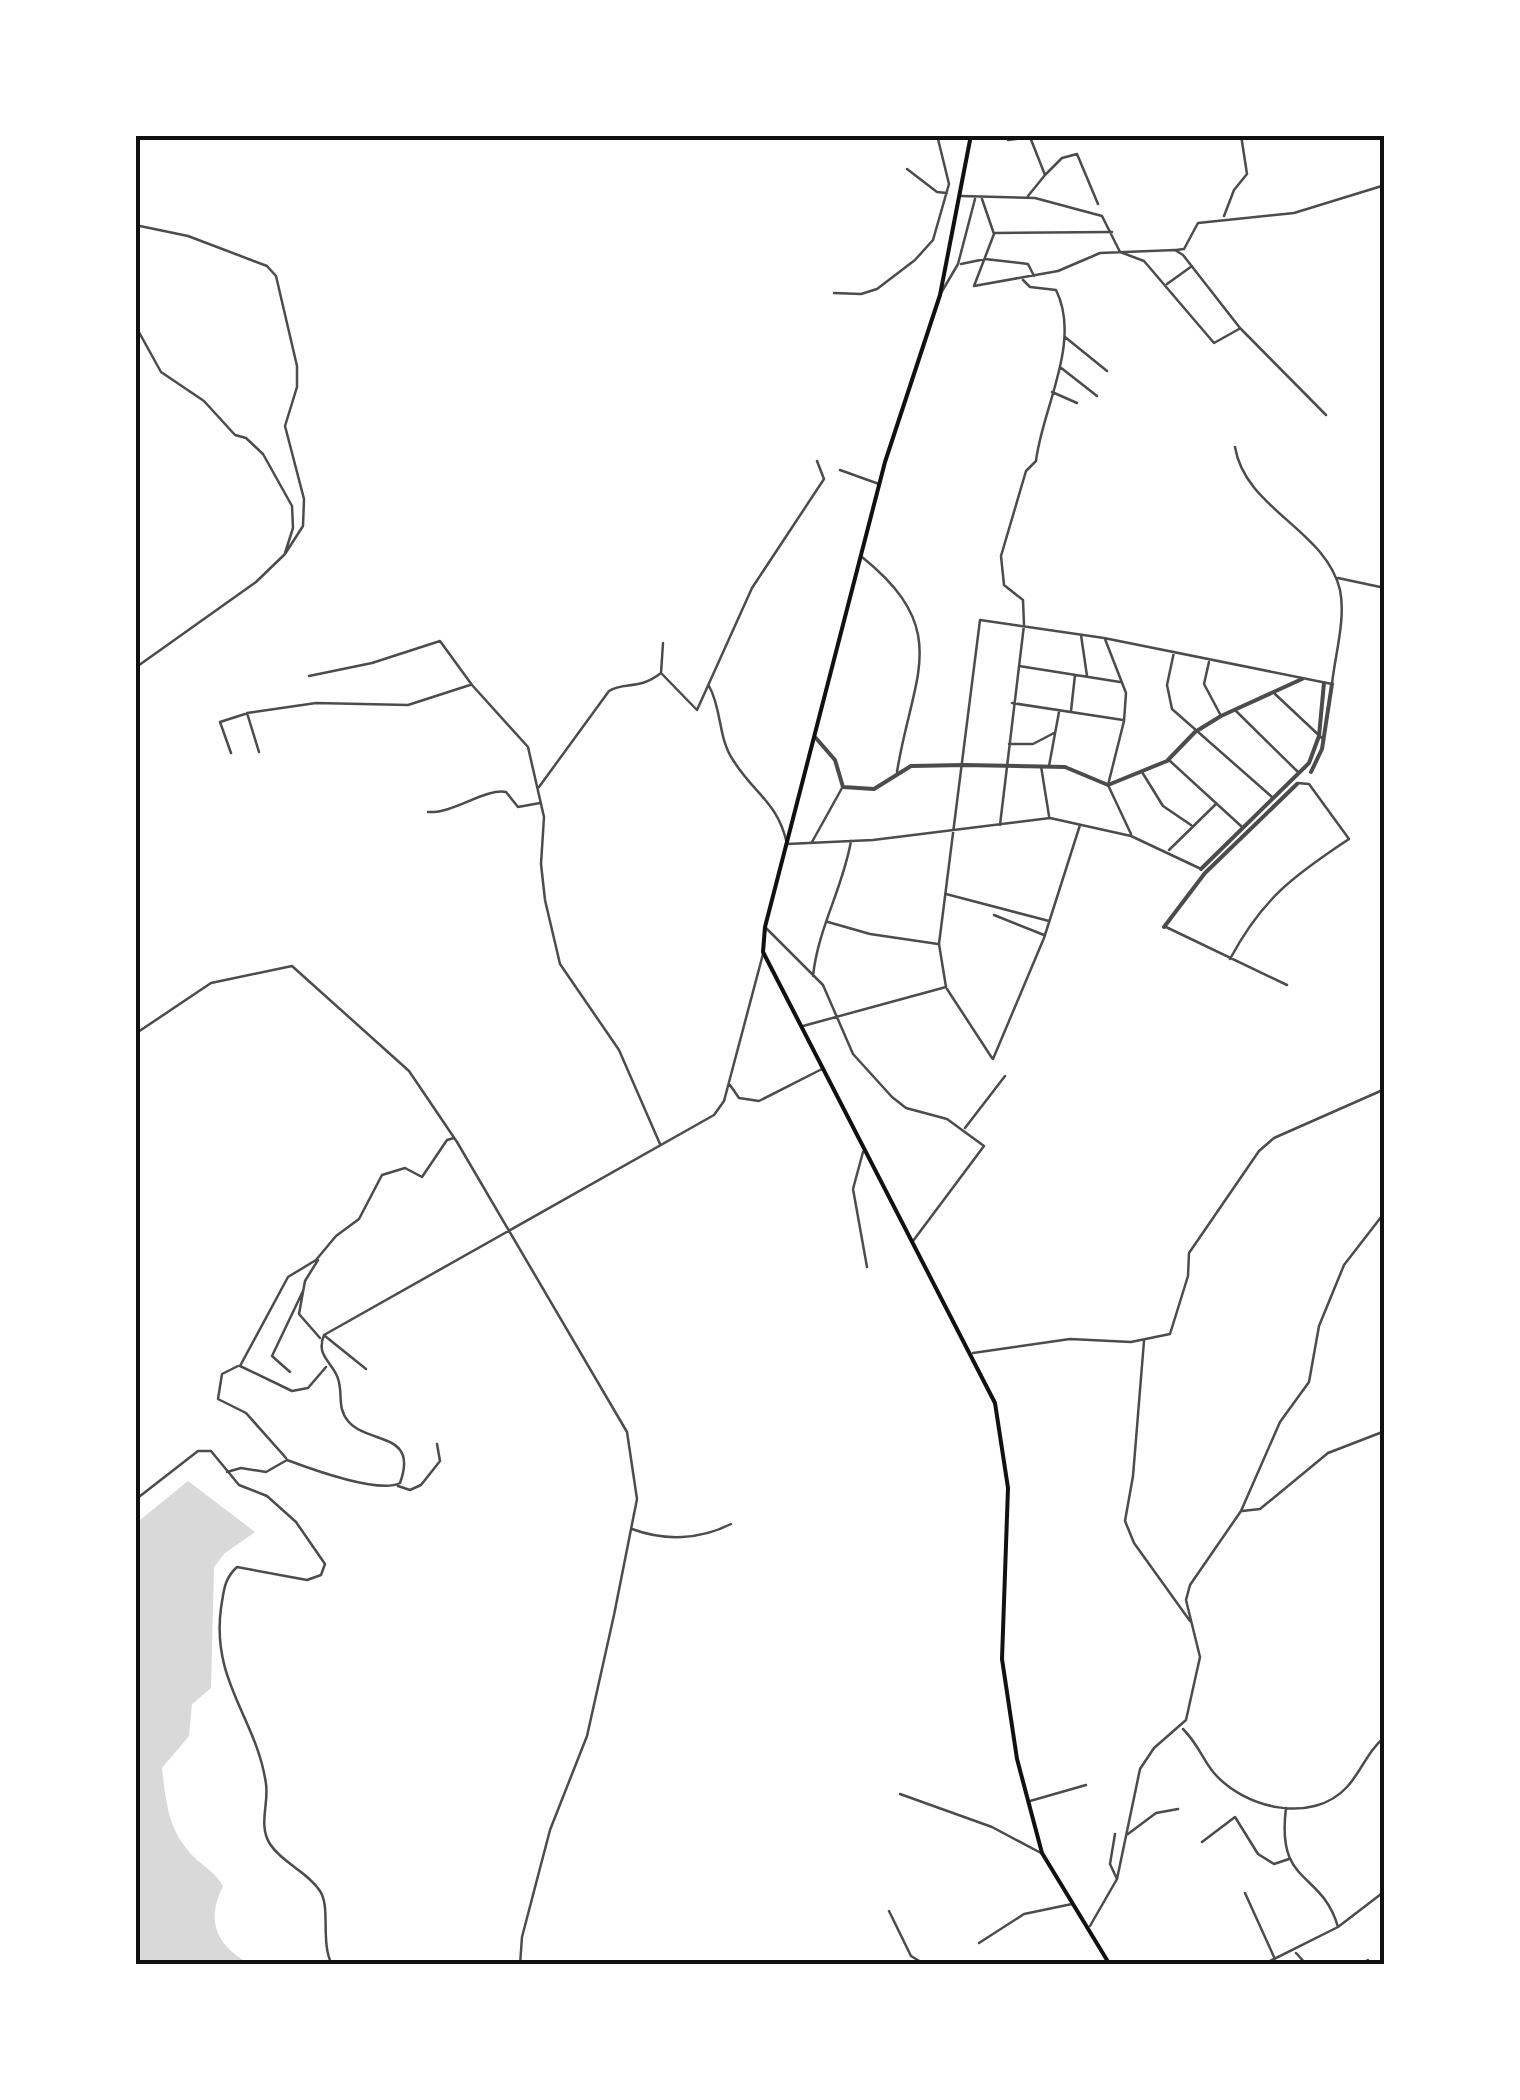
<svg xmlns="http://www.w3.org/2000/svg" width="1520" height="2100" font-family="'Roboto Condensed',sans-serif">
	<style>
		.water { fill: #d9d9d9 }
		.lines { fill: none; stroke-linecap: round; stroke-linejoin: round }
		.minor { stroke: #4c4c4c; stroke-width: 2.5 }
		.tertiary { stroke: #4c4c4c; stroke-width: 4 }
		.secondary { stroke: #111; stroke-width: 4 }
		.neatline { fill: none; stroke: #111; stroke-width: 4 }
	</style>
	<rect width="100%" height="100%" fill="#fff"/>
	<path class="water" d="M188,1481L255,1532L225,1553L214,1567L211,1688L192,1704L189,1736L162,1768C166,1803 168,1831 194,1857C205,1868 215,1872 223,1886C205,1922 217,1947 252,1965H135V1524Z"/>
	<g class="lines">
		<path class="minor" d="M1008,140L1030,137L1045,175L1028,196
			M907,169L937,192L947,193
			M1045,175L1062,158L1077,154L1098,204
			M961,196L1035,198L1102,216L1120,252L1144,261L1214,343L1239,329
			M982,199L994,234L974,286L1058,271L1100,253L1175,250L1183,255L1240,328L1326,415
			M1224,216L1234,190L1247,174L1241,135
			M135,225L188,236L267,266L276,276L297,366V387L285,426L304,499L303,526L285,554L256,582L135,668
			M995,233L1112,232
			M1176,250L1184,249L1198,223L1294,213L1385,185
			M961,264L985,259L1028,264L1034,276
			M1167,284L1192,266
			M834,293L861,294L877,289L915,260L933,240L949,184L937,135
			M941,293L958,264L975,199
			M135,325L161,372L204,401L235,435L246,438L263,454L292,506L293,528L285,553
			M1065,337L1107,371
			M1060,367L1097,396
			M1052,392L1077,403
			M840,470L879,484
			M862,557C954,631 912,676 897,772
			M1338,578L1385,588
			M1081,635L1087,676
			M1105,639L1126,693L1124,721L1108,785L1131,834
			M1174,652L1167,685L1172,709L1272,797
			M1209,662L1204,684L1220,714
			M1019,666L1120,682
			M661,673L697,710L752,588L824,479L817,461
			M309,676L372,663L440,641L472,685L528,747L544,817L541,864L545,900L560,964L619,1050L660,1144
			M709,686C722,709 718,738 733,760C754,794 778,802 787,844L873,840L1050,818L1131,836L1199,868
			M1275,694L1324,740
			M1012,703L1123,720
			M1235,710L1297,771
			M1071,711L1075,675
			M1009,744H1033L1054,733
			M259,752L247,713L316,703L408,705L470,685
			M231,753L220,722L245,714
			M1170,761L1241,826
			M1041,766L1049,816
			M1049,766L1059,712
			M1142,772L1163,806L1191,825
			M539,787L609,691C624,681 638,691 661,673L663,643
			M428,812C453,814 485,788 506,792L518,807L540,803
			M1000,825L1024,625L1023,600L1004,585L1001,556L1026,471L1036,461C1042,409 1082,342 1056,290L1030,287L1023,280
			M812,842L842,788
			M1169,850L1216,804
			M946,894L1049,921
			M994,915L1044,935
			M828,922L870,934L938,944
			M765,927L823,985L853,1054L892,1097L906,1108L947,1119L984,1146L913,1241
			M1166,927L1287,985
			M1230,959C1262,899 1293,876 1349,839L1309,784L1297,783
			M813,976C818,928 843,888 851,841
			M947,989L992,1058
			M803,1026L946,987L939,944L980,620L1104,638L1332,684C1335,655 1346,619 1340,590C1326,530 1245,509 1235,447
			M135,1034L211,983L292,966L409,1071L457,1142L627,1432L637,1499L614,1615L587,1736L550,1830L522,1937L520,1965
			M993,1059L1044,938L1080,825
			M730,1085L739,1098L759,1101L822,1069
			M965,1128L1005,1076
			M863,1152L853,1189L867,1267
			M318,1260L305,1281L299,1314L320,1338
			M325,1336L366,1369
			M1144,1341L1133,1476L1125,1521L1134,1543L1190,1621
			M973,1353L1070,1339L1131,1342L1170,1334L1188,1276L1189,1253L1259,1151L1274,1138L1385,1089
			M238,1366L222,1374L218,1399L246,1413L286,1458
			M240,1366L288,1277L316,1260L336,1236L359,1219L382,1175L405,1168L422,1177L447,1140L454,1138
			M240,1366L292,1391L308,1388L326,1367
			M290,1372L272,1356L303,1291
			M227,1472L241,1468L266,1472L287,1460C311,1469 379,1494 400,1483C419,1431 368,1445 348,1421C336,1407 344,1391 337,1376C330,1360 316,1355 324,1335L714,1115L724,1101L763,954
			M398,1486L410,1490L421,1485L440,1461L437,1444
			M135,1500L198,1451H211L239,1485L267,1496L296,1522L325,1564L321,1575L307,1580L237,1567C224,1579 224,1590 221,1608C211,1682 257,1719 266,1784C269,1804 258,1825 270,1844C282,1863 308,1872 320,1891C331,1908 320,1941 332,1965
			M1242,1511L1260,1509L1328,1453L1385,1431
			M632,1529C664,1541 700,1540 731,1524
			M1183,1729C1199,1745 1202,1759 1214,1773C1244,1808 1312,1825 1347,1787C1361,1772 1368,1750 1385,1737
			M900,1794L992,1827L1041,1853
			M1030,1801L1086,1785
			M1286,1808C1276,1887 1321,1869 1338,1927
			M1115,1834L1110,1864L1117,1879
			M1128,1834L1156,1813L1178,1809
			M1202,1842L1235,1817L1258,1854L1274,1864L1289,1859
			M1245,1893L1274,1957
			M889,1911L911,1956L926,1965
			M1090,1926L1117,1879L1140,1769L1154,1748L1186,1720L1200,1657L1186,1600L1190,1585L1241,1511L1280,1422L1309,1382L1319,1326L1344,1265L1385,1212
			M979,1943L1024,1914L1072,1904
			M1296,1953L1307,1965
			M1198,1965L1199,1962
			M1262,1965L1338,1927L1385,1891
			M1358,1965L1368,1960"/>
		<path class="tertiary" d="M815,737L835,760L843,787L874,789L911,766L964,765L1065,767L1108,785L1167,761L1195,732L1221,716L1302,679
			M1311,772L1322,749L1332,684
			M1201,869L1309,763L1319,736L1324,683
			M1164,927L1205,873L1297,784"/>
		<path class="secondary" d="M971,135L940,295L885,462L765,927L763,952L995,1403L1008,1488L1002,1659L1017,1759L1042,1853L1110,1965"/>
	</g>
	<rect width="1520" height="2100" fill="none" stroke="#ffffff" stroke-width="275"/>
	<rect x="138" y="138" width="1244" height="1824" class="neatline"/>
</svg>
